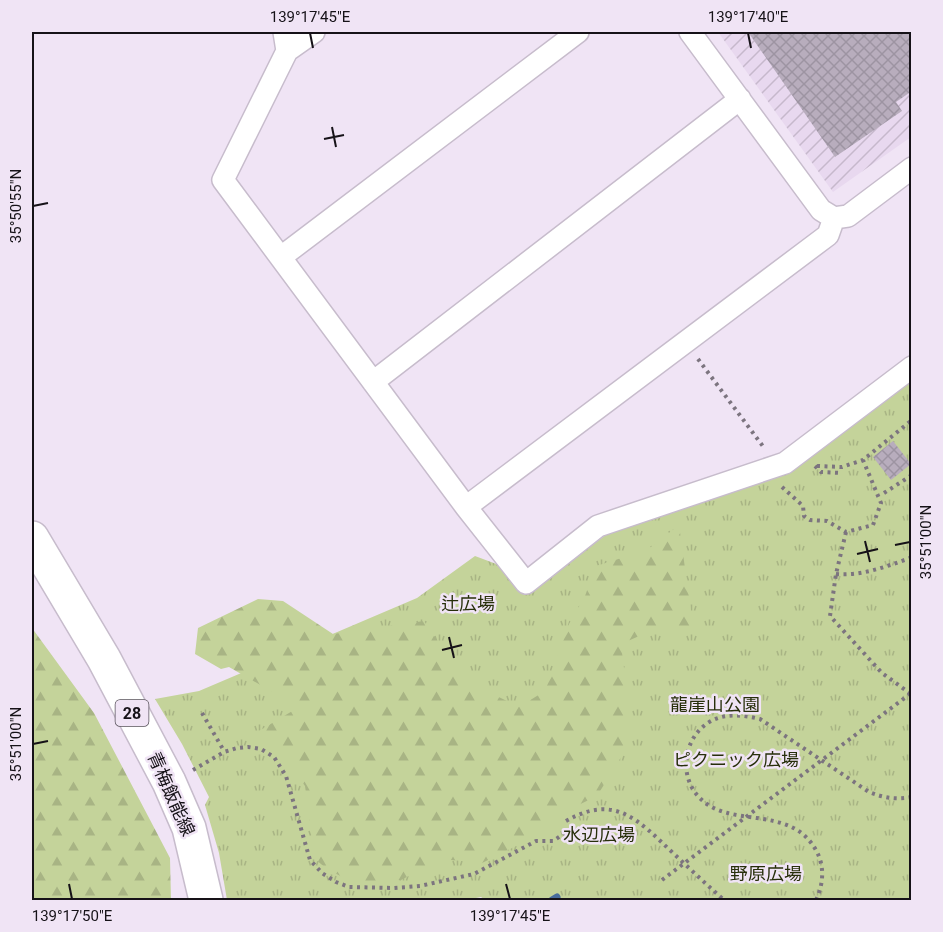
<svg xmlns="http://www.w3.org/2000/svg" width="943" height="932" font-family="Roboto,'Noto Sans JP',sans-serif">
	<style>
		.industrial { fill: url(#industrial-furrows) }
		.grass { fill: url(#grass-tufts) }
		.forest { fill: url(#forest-firs) }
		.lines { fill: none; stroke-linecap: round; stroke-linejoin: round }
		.stream { stroke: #486c9c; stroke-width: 7 }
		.building { fill: url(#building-cross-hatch) }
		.minor-casing { stroke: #c7bccc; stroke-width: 24 }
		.primary-casing { stroke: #c7bccc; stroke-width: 36 }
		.path { stroke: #7c747f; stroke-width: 4; stroke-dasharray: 3 4.5; stroke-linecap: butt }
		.minor { stroke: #fff; stroke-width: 21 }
		.primary { stroke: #fff; stroke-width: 33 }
		.ticks { fill: none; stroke: #161218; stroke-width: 2 }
		.labels { text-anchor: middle; stroke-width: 5; stroke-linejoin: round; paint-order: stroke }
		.shield { fill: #f0e4f5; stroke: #57515a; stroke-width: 1.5 }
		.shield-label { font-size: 16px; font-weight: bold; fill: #161218 }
		.park-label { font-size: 18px; fill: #272f0a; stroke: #f0e4f5 }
		.street-label { font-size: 18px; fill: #161218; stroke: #f0e4f5 }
		.neatline { fill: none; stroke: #161218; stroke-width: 2 }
		.ticks-label { font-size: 15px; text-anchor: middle; fill: #161218 }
	</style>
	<defs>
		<pattern id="industrial-furrows" width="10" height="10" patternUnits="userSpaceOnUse" patternTransform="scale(1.5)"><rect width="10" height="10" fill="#e8d8ef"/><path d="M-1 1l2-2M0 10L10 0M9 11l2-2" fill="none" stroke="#c6b8cc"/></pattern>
		<pattern id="grass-tufts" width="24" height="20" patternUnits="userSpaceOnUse" patternTransform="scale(1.5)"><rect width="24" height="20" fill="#c4d39a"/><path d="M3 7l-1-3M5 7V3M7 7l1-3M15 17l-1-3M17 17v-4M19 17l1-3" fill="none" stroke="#a8b484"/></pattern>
		<pattern id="forest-firs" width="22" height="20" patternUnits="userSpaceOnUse" patternTransform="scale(1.5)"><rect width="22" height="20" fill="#c4d39a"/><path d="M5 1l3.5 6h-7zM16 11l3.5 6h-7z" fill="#a8b484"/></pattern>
		<pattern id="building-cross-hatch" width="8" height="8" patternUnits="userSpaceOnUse" patternTransform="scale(1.5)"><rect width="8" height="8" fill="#b8adbd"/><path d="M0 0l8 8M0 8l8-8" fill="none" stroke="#9d94a2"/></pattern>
	</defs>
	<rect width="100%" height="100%" fill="#f0e4f5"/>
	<path class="industrial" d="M718,32H911V137L833,192Z"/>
	<path class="grass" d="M911,382V900H485L481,897L466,900H227L219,853L205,805L209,797L182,744L155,699L199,691L417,598L475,556L499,565L523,594L610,532L791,472Z"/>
	<path class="forest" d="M679,525L693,626L687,631L655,629L621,644L629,708L623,754L597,796L566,811L538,835L482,863L441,859L401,880L352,882L327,869L315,859L305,786L289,764L259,731L299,707L229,667L221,669L195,654L198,628L258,599L283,601L333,634L424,621L464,680L519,707L545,691L569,624L585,596L596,566L647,550Z
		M32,628L94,713L170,858L171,900H32Z"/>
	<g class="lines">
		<path class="stream" d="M552,900L557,897"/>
	</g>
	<path class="building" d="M748,32H912V91L896,102L902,111L835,157Z
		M893,441L911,464L891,480L873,457Z"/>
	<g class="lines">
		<g class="minor-casing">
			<path id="minor" d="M284,32L287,51L314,32
				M690,32L821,210L834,218
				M287,51L223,180L466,507L526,583L598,526L785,463L912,367
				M281,257L578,32
				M373,382L740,99
				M466,507L828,235L834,218L848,216L912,168"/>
		</g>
		<g class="primary-casing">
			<path id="primary" d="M32,538L104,659L169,782L189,828L206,900"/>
		</g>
		<path class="path" d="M698,359L765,449
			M815,466L821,472L842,473
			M817,466L842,467L863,460L912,420
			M782,487L803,506L804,516L810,520L827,521L846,532L873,525L881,503L863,460
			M884,493L912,475
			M846,532L836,574L830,616L882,673L911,694
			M836,574C862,576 885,567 910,558
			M202,713L224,751
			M193,770L224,752L237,748L248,747L261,749L274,757L286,776L310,860L322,873L336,882L349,887L394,888L420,886L474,874L536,841H553L571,829
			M566,821C615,793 638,820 673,853C690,869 707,885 724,900
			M662,880L910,694
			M816,900C823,885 825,868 817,852C791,802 728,831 698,796C678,774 684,736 711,721C726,713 743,715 760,719L869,792C884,798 896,800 912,797"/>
		<use href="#minor" class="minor"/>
		<use href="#primary" class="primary"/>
	</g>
	<path class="ticks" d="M310,33L313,48M748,33L751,48M332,127L336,147M324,139L344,135M33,206L48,203M865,541L870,562M895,545L910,542M857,554L878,549M449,637L454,658M442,650L462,645M33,744L48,741M69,884L72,899M506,884L510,899"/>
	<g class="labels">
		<rect class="shield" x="115.5" y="700" width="33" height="26" rx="4.5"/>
		<g class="shield-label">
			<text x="132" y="719">28</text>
		</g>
		<g class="park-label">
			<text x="468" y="610">辻広場</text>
			<text x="715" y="711">龍崖山公園</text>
			<text x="736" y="766">ピクニック広場</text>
			<text x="599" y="841">水辺広場</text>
			<text x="766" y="880">野原広場</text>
		</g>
		<g class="street-label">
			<text transform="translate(171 794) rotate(66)" y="6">青梅飯能線</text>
		</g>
	</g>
	<rect width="943" height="932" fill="none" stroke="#f0e4f5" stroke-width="66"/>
	<rect x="33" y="33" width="877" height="866" class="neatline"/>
	<g class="ticks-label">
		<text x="310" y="22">139°17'45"E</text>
		<text x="748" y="22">139°17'40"E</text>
		<text transform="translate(16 206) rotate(-90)" y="5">35°50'55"N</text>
		<text transform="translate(926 542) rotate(-90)" y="5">35°51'00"N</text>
		<text transform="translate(16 744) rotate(-90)" y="5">35°51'00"N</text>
		<text x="72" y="921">139°17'50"E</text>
		<text x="510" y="921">139°17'45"E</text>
	</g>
</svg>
